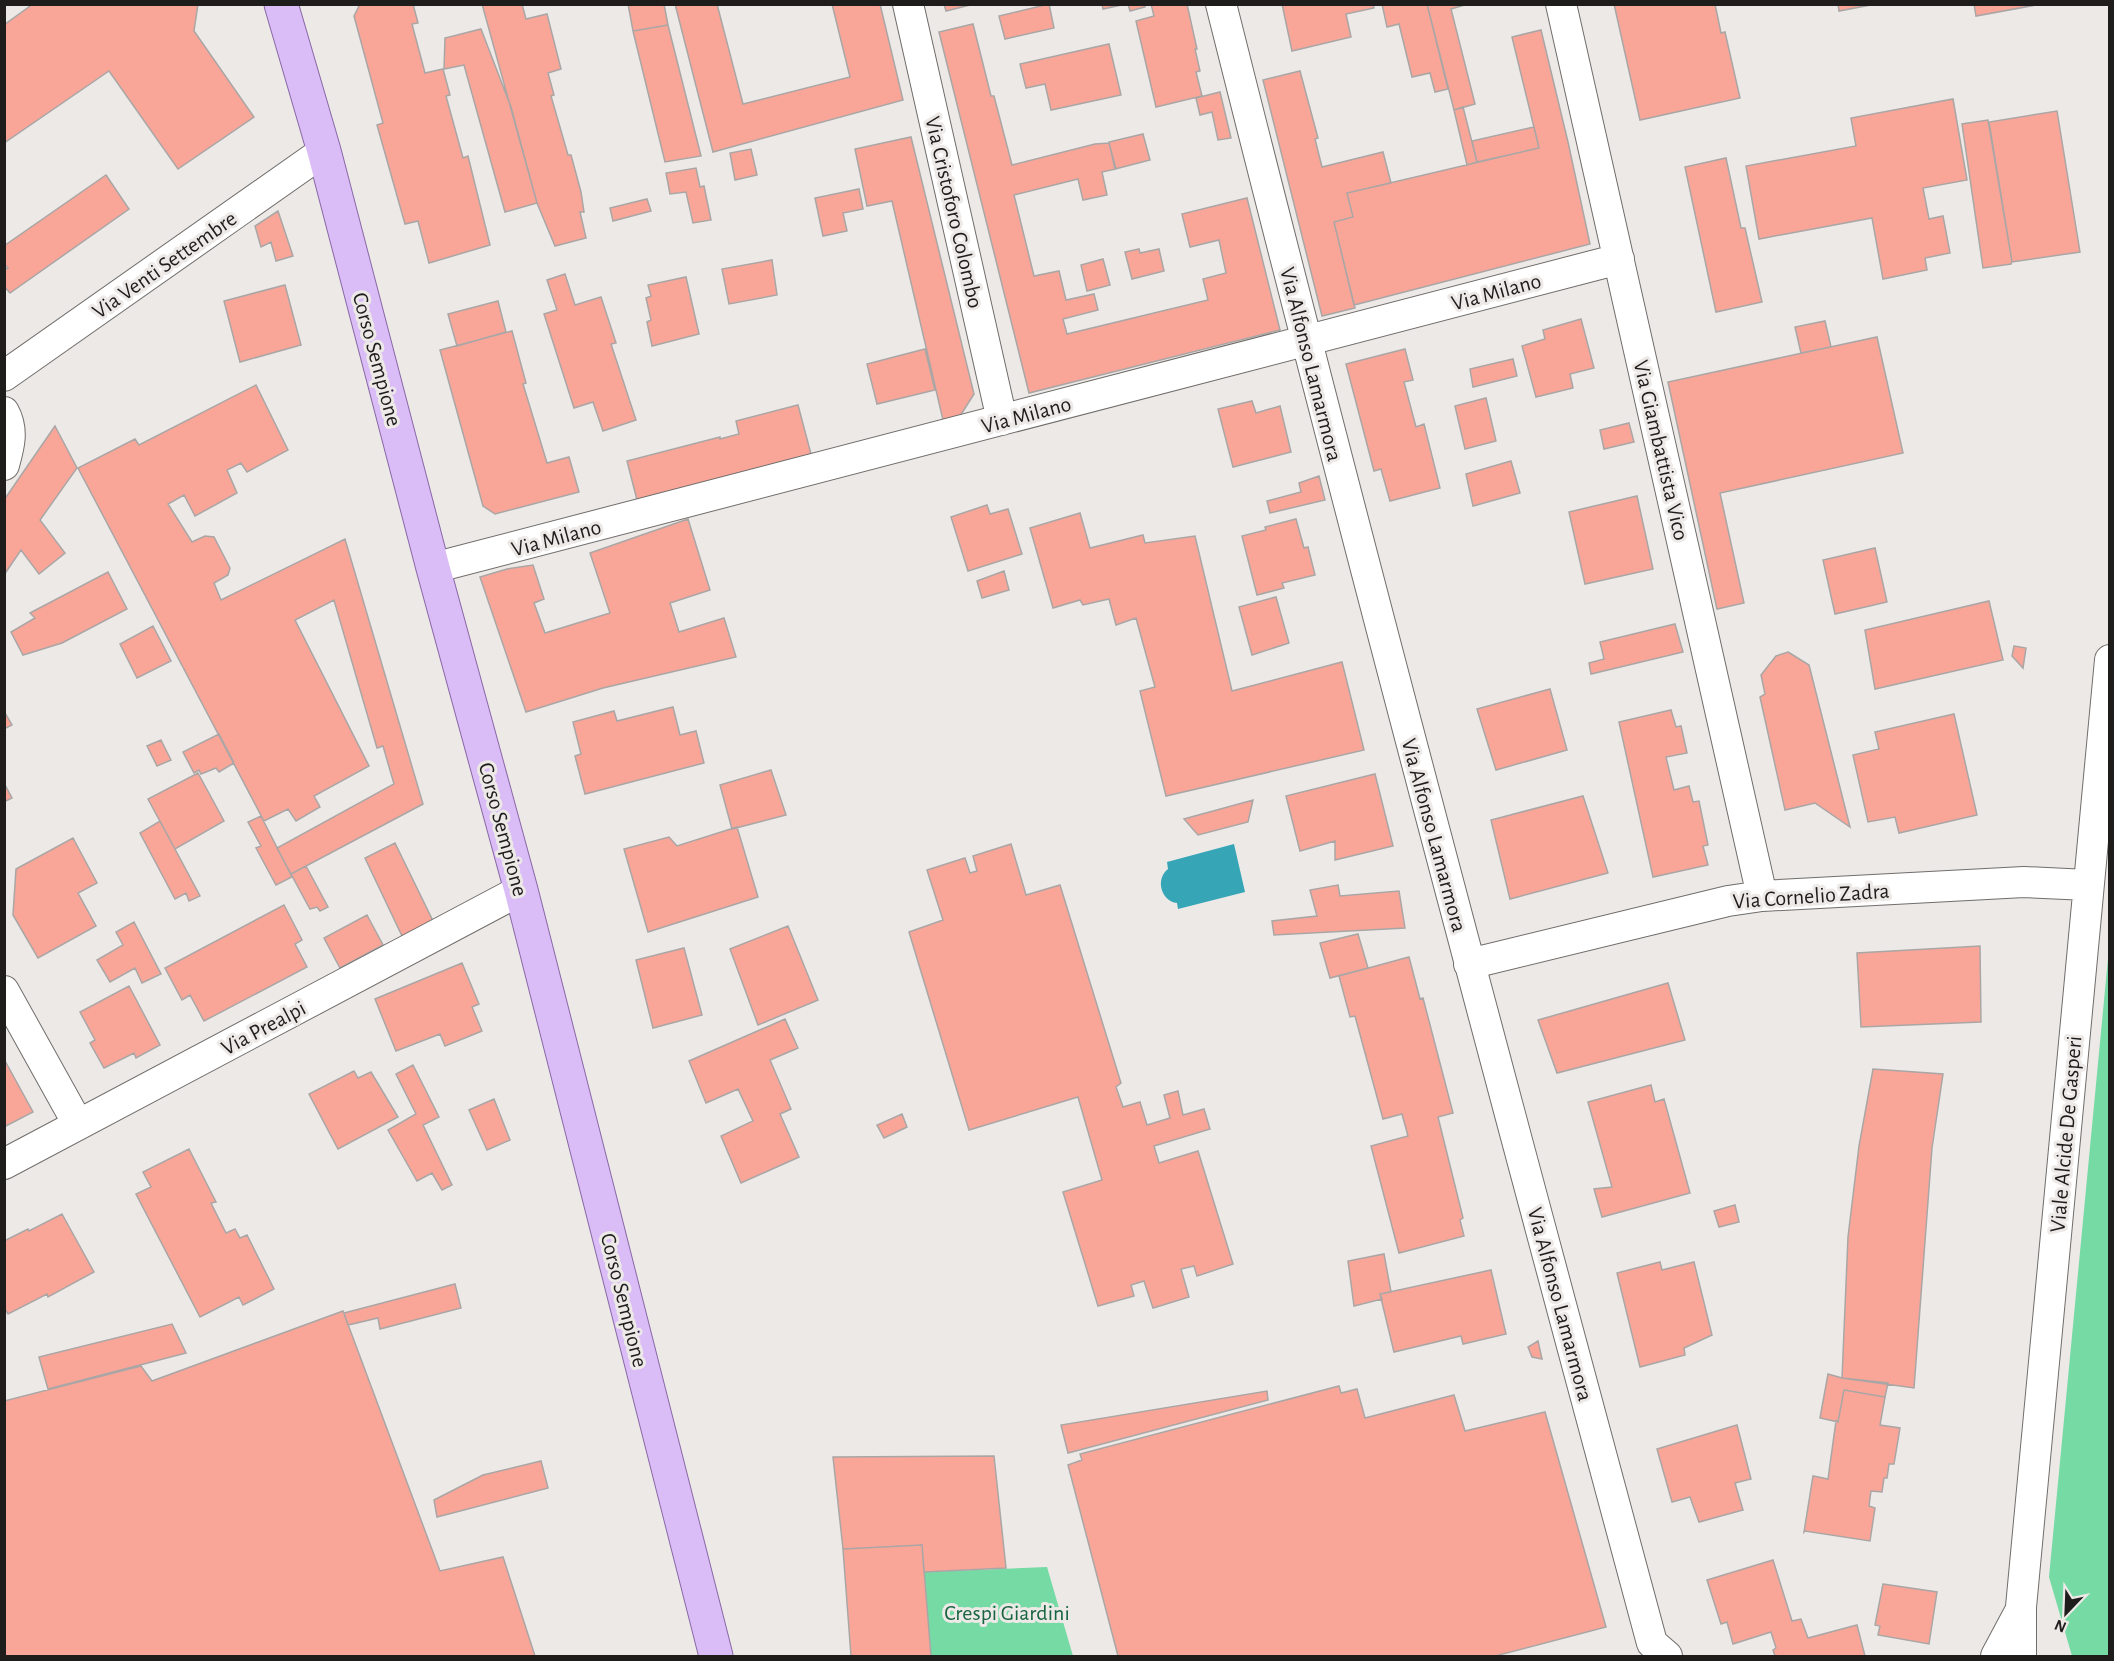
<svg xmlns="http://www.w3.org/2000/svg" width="2114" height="1661" font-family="'Alegreya Sans',sans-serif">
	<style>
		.green { fill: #76daa4 }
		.water { fill: #36a6b7 }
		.building { fill: #f9a699; stroke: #aaa6a5; stroke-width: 1.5 }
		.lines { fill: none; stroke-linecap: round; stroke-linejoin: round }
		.street-casing { stroke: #706d6b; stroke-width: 32 }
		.primary-casing { stroke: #8968a6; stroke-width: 35 }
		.street { stroke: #fff; stroke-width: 30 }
		.primary { stroke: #dabcf6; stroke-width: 33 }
		.labels { text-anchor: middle; stroke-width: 6; stroke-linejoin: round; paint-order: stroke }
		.street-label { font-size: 22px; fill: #1e1d1c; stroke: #ece9e7 }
		.park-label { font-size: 22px; fill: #196542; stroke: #ece9e7 }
	</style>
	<rect width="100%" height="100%" fill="#ece9e7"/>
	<path class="green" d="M2109,948V1656H2072L2049,1577Z
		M1047,1567L1073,1656H931L924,1572Z"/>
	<path class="water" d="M1234,844L1245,892L1178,909L1177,903C1161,901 1155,879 1168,869L1167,862Z"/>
	<path class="building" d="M33,4H198L194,31L254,117L178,169L109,71L4,143V25Z
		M360,4H413L418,23L412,24L425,73L443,69L450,95L446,96L463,158L468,156L490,245L429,263L418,221L405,224L377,125L383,123L354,16Z
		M482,4H522L526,19L547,14L561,69L548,73L554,95L551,96L568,155H571L581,192L584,212H580L586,238L555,246L537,203Z
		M628,4H664L668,25L633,31Z
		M675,4H717L743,104L850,77L832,4H880L903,100L713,152Z
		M944,4H974L946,11Z
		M1049,4L1054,28L1005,39L999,16Z
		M1102,4H1126L1103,9Z
		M1128,4H1145V7L1130,11Z
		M1151,4H1187L1197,49H1195L1200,71L1196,72L1202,96L1156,107L1136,21L1154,16Z
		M1282,4H1373L1374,8L1346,14L1351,37L1292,51Z
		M1382,4H1427L1448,89L1435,92L1430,73L1412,77L1399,24L1387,27Z
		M1427,4H1468L1451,9L1475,104L1454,110Z
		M1614,4H1715L1721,33L1725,32L1740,98L1640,120Z
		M1838,4H1876L1839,11Z
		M1974,4H2036V5L1976,16Z
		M973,24L991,96H994L1012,165L1095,144L1109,143L1116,169L1102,172L1107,195L1083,200L1078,179L1014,195L1034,276L1059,271L1066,300L1094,294L1098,310L1063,319L1067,334L1208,300L1203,279L1226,273L1219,240L1190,247L1182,214L1247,198L1280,330L1029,393L939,32Z
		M668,25L701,156L665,162L633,31Z
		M481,29L511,107L537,203L505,212L464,65L444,69L445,38Z
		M1541,30L1568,142L1590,244L1354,305L1334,222L1353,217L1347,193L1539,148L1512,37Z
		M1109,44L1121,95L1051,110L1045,84L1026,88L1020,64Z
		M1300,71L1318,138L1315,139L1322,167L1383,152L1391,183L1347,193L1353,217L1334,222L1355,308L1322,316L1263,80Z
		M1220,92L1231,138L1218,140L1212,112L1200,115L1196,98Z
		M1953,99L1967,180L1923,188L1929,219L1943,216L1950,253L1925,258L1927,270L1883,279L1872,218L1759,239L1746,166L1856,146L1851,118Z
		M1463,107L1477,162L1467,165L1454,110Z
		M2057,111L2080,252L2012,262L1989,122Z
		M1988,120L2012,262L2011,264L1983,268L1962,124Z
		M1534,127L1539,148L1477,162L1472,141Z
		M1143,134L1150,160L1115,169L1109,142Z
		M911,137L974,394L960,416L943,420L892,201L867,206L855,149Z
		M751,149L757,175L735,180L730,153Z
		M1726,158L1741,228H1745L1762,302L1716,312L1685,167Z
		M696,168L700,187L704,186L711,220L693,223L686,192L670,194L666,173Z
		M106,175L129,209L10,293L4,286V270L8,268L4,264V246Z
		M859,189L863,209L843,213L847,231L823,236L815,198Z
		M647,199L651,211L613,221L610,208Z
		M278,211L293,256L276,261L271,242L261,247L255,226Z
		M1139,249L1140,253L1159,249L1164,271L1132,279L1125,252Z
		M1103,259L1110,285L1087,291L1081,265Z
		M772,260L777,295L729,304L722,269Z
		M565,274L575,305L601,297L616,343L611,344L636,420L603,431L593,402L574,408L544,314L557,310L547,280Z
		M686,277L699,334L652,346L647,322L651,320L646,298L651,296L648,285Z
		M285,285L301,345L240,362L224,301Z
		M498,301L506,332L457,346L448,314Z
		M1581,319L1594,368L1570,374L1573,388L1536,397L1522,346L1545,339L1543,330Z
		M1825,321L1831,347L1801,353L1795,327Z
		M512,331L526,383L523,384L547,463L569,457L579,492L495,514L483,506L440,350Z
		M1877,337L1903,453L1720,493L1744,603L1717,609L1668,382Z
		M925,349L935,390L877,404L867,364Z
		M1405,349L1413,380L1404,382L1416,427L1424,424L1440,488L1390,501L1381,469L1374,471L1346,364Z
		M1513,359L1517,376L1473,387L1470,369Z
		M256,385L288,450L247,472L241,463L227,470L237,493L195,516L184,495L168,504L192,542L205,536L214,537L230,568L228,575L214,583L221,600L345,539L423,804L291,874L277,848L394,784L383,746L377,748L334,600L295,620L369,766L314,796L320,807L296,821L288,809L264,821L78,468L135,439L139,445Z
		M1486,398L1496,441L1465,449L1455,406Z
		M1252,401L1256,413L1280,406L1291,452L1233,467L1218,409Z
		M798,405L811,454L637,500L627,461L720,437V439L739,434L736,421Z
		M1629,423L1634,442L1604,449L1600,430Z
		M55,426L77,468L40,520L65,553L39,574L21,550L4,575V500Z
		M1511,461L1520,493L1473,506L1466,474Z
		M1319,476L1325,500L1270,513L1267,501L1301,492L1299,483Z
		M1637,496L1653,569L1585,584L1569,512Z
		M987,505L990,514L1008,509L1022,554L968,571L951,517Z
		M1080,513L1090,548L1143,535L1145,543L1195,536L1232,691L1342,662L1364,750L1166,796L1140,691L1155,687L1136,618L1116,625L1109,599L1083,605L1080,600L1053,608L1030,528Z
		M688,519L710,590L670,603L679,632L724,618L736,657L603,688L526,712L480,577L507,569L533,565L544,599L534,603L545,633L610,613L590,553Z
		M1296,519L1304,548L1308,547L1315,575L1282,583L1284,588L1257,595L1242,536L1266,530L1265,527Z
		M1875,548L1887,602L1835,614L1823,560Z
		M1004,571L1009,590L982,598L977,581Z
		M108,572L127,609L62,643L23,655L11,632L35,618L30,613Z
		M1276,597L1289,643L1252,655L1239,607Z
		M1989,601L2003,660L1875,689L1865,630Z
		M1675,624L1683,652L1591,674L1589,663L1604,659L1600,642Z
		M153,626L171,661L137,678L120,644Z
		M2014,646L2026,648L2023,668L2012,656Z
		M1788,652L1809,665L1850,827L1815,803L1785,810L1760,697L1765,694L1761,675L1776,656Z
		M1550,689L1567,750L1496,770L1477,709Z
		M673,707L680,735L696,731L704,763L585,794L575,756L581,754L573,722L614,711L617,721Z
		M1671,710L1676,727L1681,726L1687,753L1666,757L1674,790L1689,786L1693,802L1699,801L1708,845L1703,846L1708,865L1653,877L1619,722Z
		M4,711L12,725L4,729Z
		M1954,714L1977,815L1899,833L1895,817L1868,822L1853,755L1879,749L1875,732Z
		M219,734L234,763L219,772L216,768L201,774L199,770L194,773L183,752Z
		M161,740L171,760L157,766L147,746Z
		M771,770L786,815L732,829L720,785Z
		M198,773L224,821L175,849L148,799Z
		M1375,774L1393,846L1335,860V841L1300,851L1286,796Z
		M4,783L12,798L4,802Z
		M1583,796L1608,873L1510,899L1491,820Z
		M1253,800L1248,822L1198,835L1184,819Z
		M261,816L292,877L276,885L256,848L261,846L248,822Z
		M160,821L200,896L189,901L186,893L175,899L140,833Z
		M737,827L758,897L648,932L624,849L669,837L677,846Z
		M73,838L97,883L78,893L96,926L38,958L13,915L16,869Z
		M395,843L433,921L402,936L365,858Z
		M1011,844L1026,895L1060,885L1121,1083L1116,1087L1123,1107L1140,1102L1147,1125L1170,1118L1164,1095L1178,1091L1183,1115L1204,1109L1210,1129L1154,1146L1159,1163L1198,1151L1233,1264L1197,1276L1194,1266L1181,1269L1189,1297L1153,1308L1144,1281L1131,1285L1134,1296L1098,1306L1063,1192L1102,1180L1078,1097L969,1130L909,932L943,920L927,870L965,858L970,873L977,871L973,856Z
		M306,866L328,907L320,911L317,907L310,909L291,874Z
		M1338,885L1340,896L1399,891L1405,928L1274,935L1272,921L1317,916L1310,890Z
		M284,905L302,940L295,944L307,967L204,1021L190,995L182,1000L165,968Z
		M367,915L383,945L340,968L324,938Z
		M134,922L161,974L142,983L135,968L110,982L97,960L123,945L116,932Z
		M788,926L818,1000L758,1025L730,949Z
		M1358,934L1368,968L1330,978L1320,943Z
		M1980,946L1981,1022L1861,1027L1857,953Z
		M684,948L702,1015L653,1028L636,960Z
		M1409,957L1420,999L1423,998L1453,1113L1438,1117L1463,1218L1460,1220L1464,1236L1399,1253L1371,1146L1408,1136L1402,1114L1383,1119L1355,1016L1350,1017L1339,976Z
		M462,963L479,1004L472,1007L482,1031L445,1046L440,1034L396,1051L375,999Z
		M1668,983L1685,1040L1557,1073L1538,1020Z
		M129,986L160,1045L136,1058L134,1053L104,1068L90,1043L95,1040L80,1012Z
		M785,1019L798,1048L770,1060L791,1109L780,1114L799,1157L741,1183L721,1136L753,1121L738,1089L706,1103L689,1061Z
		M4,1059L33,1112L4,1127Z
		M413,1065L439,1117L423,1125L452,1185L442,1190L432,1173L417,1181L388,1130L416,1114L396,1074Z
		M1873,1069L1943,1074L1932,1148L1914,1388L1842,1378L1848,1237L1859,1146Z
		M354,1071L358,1078L371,1072L398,1117L338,1149L309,1094Z
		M1651,1085L1655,1102L1664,1099L1690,1193L1602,1217L1594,1189L1612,1187L1588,1102Z
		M494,1099L510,1140L487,1150L469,1110Z
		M902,1114L907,1127L884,1138L877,1125Z
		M189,1149L216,1202L211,1203L226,1233L235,1229L240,1238L247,1235L274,1289L243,1305L239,1297L200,1317L136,1194L151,1187L143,1172Z
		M1735,1205L1739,1222L1719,1227L1714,1211Z
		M62,1214L94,1272L48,1297L47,1294L8,1314L4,1307V1241L28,1229L29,1231Z
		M1384,1254L1391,1292L1380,1294L1382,1299L1354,1306L1348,1261Z
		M1660,1262L1662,1270L1694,1262L1712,1335L1684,1348L1685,1355L1640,1367L1617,1273Z
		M1491,1270L1506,1334L1463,1344L1461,1336L1394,1352L1380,1294Z
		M455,1284L461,1308L380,1329L378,1318L348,1325L344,1313Z
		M343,1311L440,1571L503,1557L535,1656H4V1401L141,1366L152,1381Z
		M172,1324L186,1353L48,1389L39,1357Z
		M1538,1341L1542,1359L1532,1357L1528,1347Z
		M1828,1374L1842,1378L1888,1383L1885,1397L1844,1390L1838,1422L1820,1418Z
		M1339,1386L1341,1393L1357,1389L1365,1418L1454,1395L1465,1431L1545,1412L1606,1627L1495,1656H1118L1068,1465L1082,1460L1080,1454Z
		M1844,1390L1885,1397L1880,1425L1900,1428L1894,1464H1889L1887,1478H1884L1882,1492L1871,1491L1869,1506L1875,1508L1870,1541L1805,1531L1804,1532L1813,1476L1828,1479L1836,1421L1838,1422Z
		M1267,1391L1268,1400L1068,1453L1061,1425Z
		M1737,1425L1751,1479L1735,1483L1743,1510L1699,1522L1690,1497L1672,1502L1657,1449Z
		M994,1456L1006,1568L924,1572L922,1545L843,1549L833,1457Z
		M541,1461L548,1488L437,1517L434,1500L483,1475Z
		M922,1545L931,1656H851L843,1549Z
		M1773,1560L1792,1621L1801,1619L1808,1638L1857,1625L1865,1656H1775L1773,1650L1776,1648L1771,1632L1733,1644L1727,1622L1721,1624L1707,1580Z
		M1883,1584L1937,1592L1929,1644L1878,1635L1880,1626L1875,1625Z"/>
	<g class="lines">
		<g class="street-casing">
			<path id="street" d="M908,4L1002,420
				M1221,4C1359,553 1505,1098 1652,1643L1667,1656
				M1561,4L1762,896
				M4,376L324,151
				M4,412C14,430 9,447 4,465
				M433,568L1619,259
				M1469,964L1728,901L1762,896L2024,882L2088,885
				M4,991L78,1124
				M4,1164L521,890
				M1996,1656L2019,1613
				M2021,1656V1607L2110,660"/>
		</g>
		<g class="primary-casing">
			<path id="primary" d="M281,4L324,151L433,568L521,890L716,1656"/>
		</g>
		<use href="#street" class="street"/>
		<use href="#primary" class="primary"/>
	</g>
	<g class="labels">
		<g class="street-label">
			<text transform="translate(955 212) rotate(77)" y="8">Via Cristoforo Colombo</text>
			<text transform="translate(164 264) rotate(-35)" y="8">Via Venti Settembre</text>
			<text transform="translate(1496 291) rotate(-15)" y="8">Via Milano</text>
			<text transform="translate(378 359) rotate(75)" y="8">Corso Sempione</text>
			<text transform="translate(1312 364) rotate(76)" y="8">Via Alfonso Lamarmora</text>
			<text transform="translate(1026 414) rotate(-15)" y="8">Via Milano</text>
			<text transform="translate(1662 450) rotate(77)" y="8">Via Giambattista Vico</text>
			<text transform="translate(556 537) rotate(-15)" y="8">Via Milano</text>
			<text transform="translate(504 829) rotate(75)" y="8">Corso Sempione</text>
			<text transform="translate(1435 835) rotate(75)" y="8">Via Alfonso Lamarmora</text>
			<text transform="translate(1811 895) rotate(-4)" y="8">Via Cornelio Zadra</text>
			<text transform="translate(263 1027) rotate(-28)" y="8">Via Prealpi</text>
			<text transform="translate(2065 1134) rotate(-85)" y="8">Viale Alcide De Gasperi</text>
			<text transform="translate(625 1300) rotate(76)" y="8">Corso Sempione</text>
			<text transform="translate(1561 1304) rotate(75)" y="8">Via Alfonso Lamarmora</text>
		</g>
		<g class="park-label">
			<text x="1007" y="1620">Crespi Giardini</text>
		</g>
	</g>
	<rect width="2114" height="1661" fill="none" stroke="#1e1d1c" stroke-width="12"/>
	<g transform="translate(2066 1613) rotate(203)" stroke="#ece9e7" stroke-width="4.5" paint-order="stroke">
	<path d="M0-4.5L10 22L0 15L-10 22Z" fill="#1e1d1c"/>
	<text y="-9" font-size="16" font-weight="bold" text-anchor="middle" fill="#1e1d1c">N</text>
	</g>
</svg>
